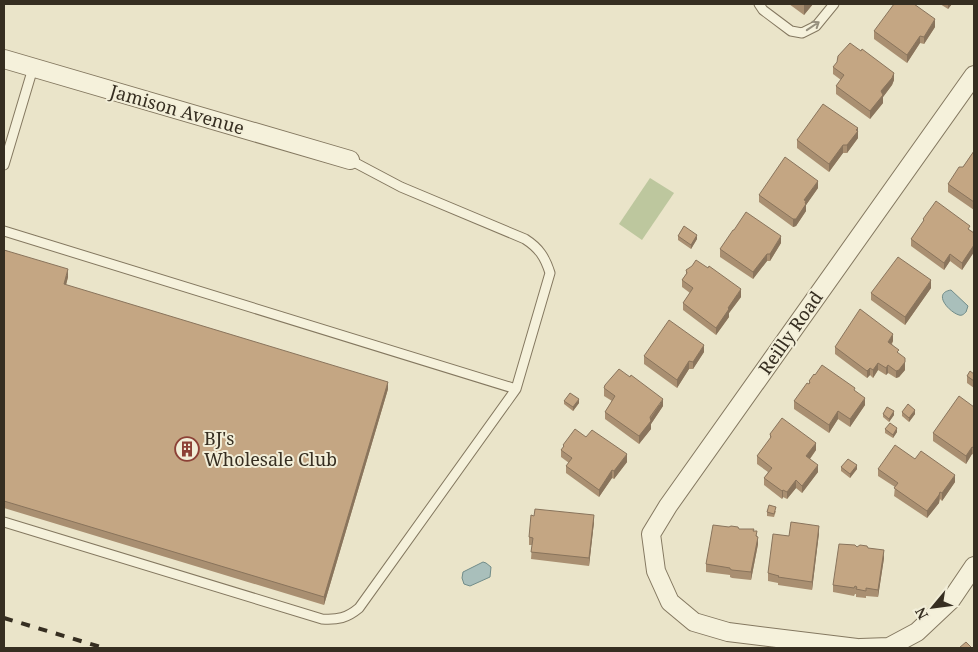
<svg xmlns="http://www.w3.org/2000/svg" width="978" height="652" font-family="'Noto Serif',serif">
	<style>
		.green { fill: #bdc79e }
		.water { fill: #a9bfbb; stroke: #718c89 }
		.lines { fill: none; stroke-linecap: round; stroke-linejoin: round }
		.lane-casing { stroke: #847860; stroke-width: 11 }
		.street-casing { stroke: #847860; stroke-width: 20 }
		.lane { stroke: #f5f1db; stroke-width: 9 }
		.street { stroke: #f5f1db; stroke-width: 18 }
		.rail { stroke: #362e21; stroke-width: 4; stroke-dasharray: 9 9; stroke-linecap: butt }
		.wall { fill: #a98f71 }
		.shaded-wall { fill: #89745c }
		.building { fill: #c4a683; stroke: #89745c }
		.oneway { stroke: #96907e }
		.labels { text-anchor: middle; stroke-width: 4; stroke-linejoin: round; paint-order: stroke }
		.street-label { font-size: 18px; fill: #362e21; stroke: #f2eed8 }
		.poi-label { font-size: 18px; fill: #362e21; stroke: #f2eed8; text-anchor: start }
	</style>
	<rect width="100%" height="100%" fill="#eae4c9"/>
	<path class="green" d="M650,178L674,193L642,240L619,224Z"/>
	<path class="water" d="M951,290L968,306L966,312C964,314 962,316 959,315C949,312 932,293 951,290Z
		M483,562L486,563L491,567L490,577L470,586L464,584L462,578L463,572Z"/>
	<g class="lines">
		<g class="lane-casing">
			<path id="lane" d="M759,4L763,10L791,31L802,33L816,26L834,4
				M4,165L33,68
				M4,231L516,389L550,273C545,257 539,248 525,239L401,187L350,160
				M4,522L322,619C338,620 347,618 359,608L516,389"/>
		</g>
		<g class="street-casing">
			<path id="street" d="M4,59L350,160
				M857,648L728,632L694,622L670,602L656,571L651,534L668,506L974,75
				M860,648L889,647L917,632L951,600L974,566"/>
		</g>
		<use href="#lane" class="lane"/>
		<use href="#street" class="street"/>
		<path class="rail" d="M4,618L104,648"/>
	</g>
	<path class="wall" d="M789,4H813L804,15Z
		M940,4H952L948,9Z
		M935,27L924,44L920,43L907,63L874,39V31Z
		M833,67L894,80L892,85L883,97V103L870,119L836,94V86L841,80L833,74Z
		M858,128V138L847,153H843L829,172L797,148V140Z
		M974,151V210L948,192V184L963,167Z
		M818,188L806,205V211L796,226L793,227L759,202V195Z
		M923,219L970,230L974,233V252L962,270L950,261L944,270L911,246V239L923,222Z
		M678,236L697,239L691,249L678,240Z
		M781,243L770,261H767L753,279L720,257V249Z
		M4,250L68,277L66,285L388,389L324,605L4,508Z
		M686,270L741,297L729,313V317L716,335L683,310V303L690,293L682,287V280L686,274Z
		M931,288L905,325L871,300V293Z
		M893,341L892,344L899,354L905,370L899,377L896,378L888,373L886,375L878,370L873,378L870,375L867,378L835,354V347Z
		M704,352L693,369H689L677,388L644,364V356Z
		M974,374V388L967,383V376Z
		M815,375L855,391L865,405L850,427L838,419L829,433L794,409V401L809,384V381Z
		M604,388L663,406L651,424V429L639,444L605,419V412L612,401L604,396Z
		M564,401L579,403L573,411L564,404Z
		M974,407V455L972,454L966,464L933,441V433Z
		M902,412L915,414L909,422L902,416Z
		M883,414L894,415L889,422L883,417Z
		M885,429L897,432L893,438L885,433Z
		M770,434L816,450L810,459L818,472L802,493L796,488L787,499L783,497L782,499L764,485V478L768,472L757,464V456L770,439Z
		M586,437L627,462L614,479L612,478L599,497L566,473V466L569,463L561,457V450L563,448V445Z
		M915,459L955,482L942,501L940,499L939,503L927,518L894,496L895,487L878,476V469Z
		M841,467L857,469L850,478L841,471Z
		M776,511L774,517L767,516V512Z
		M594,522L589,566L531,559L532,545H529V537Z
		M739,529L754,531L757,536L758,544L751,580L732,578L730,577V575L706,572V564Z
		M819,533L812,590L778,585V583L768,581V573L789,536Z
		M857,547L868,548L884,558L878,597L866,596V598L856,597V594H855L854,596L833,592V585Z"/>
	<path class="shaded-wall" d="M804,4H813L804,15Z
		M948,4H952L948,9Z
		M935,19V27L924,44V37Z
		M920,36V43L907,63V55Z
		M894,73V80L892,85L883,97V103L870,119V111L881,91Z
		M858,128V138L847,153V145Z
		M843,145V153L829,172V164Z
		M818,181V188L806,205V211L796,226L793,227V219L804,200Z
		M697,235V239L691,249V245Z
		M781,236V243L770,261V254Z
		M974,245V252L962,270V263Z
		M767,254V261L753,279V272Z
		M950,254V261L944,270V263Z
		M68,269V277L64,292V284Z
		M931,280V288L905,325V317Z
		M741,289V297L729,313V317L716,335V328L728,308Z
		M893,334V341L888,349V342Z
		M704,345V352L693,369V362Z
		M689,361V369L677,388V380Z
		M905,362V370L899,377L896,378V371Z
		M878,363V370L873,378V370Z
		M888,365V373L886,375V368Z
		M870,368V375L867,378V371Z
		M388,382V389L324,605V597Z
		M865,398V405L850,427V419Z
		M579,399V403L573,411V407Z
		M663,399V406L651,424V429L639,444V436Z
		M915,410V414L909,422V418Z
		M838,411V419L829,433V425Z
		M894,411V415L889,422V419Z
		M897,428V432L893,438V435Z
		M816,443V450L806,464V456Z
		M972,447V454L966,464V456Z
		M627,454V462L614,479V471Z
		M818,465V472L802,493V486Z
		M857,465V469L850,478V474Z
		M612,470V478L599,497V490Z
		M955,475V482L942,501V493Z
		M796,480V488L787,499V492Z
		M783,490V497L782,499V491Z
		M940,492L939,503L927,518V511Z
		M594,515V522L589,566V558Z
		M819,526V533L812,590V582Z
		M758,537V544L751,580V572Z
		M884,550V558L878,597V590Z"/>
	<path class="building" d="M894,4H914L935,19L924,37L920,36L907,55L874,31Z
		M850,43L861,51L862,49L894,73L892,78L881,91L883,95L870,111L836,86L844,75L833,67L837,62L838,56Z
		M823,104L858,128L856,130L858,131L847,145H843L829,164L797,140Z
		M974,151V202L948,184L959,167H963Z
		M785,157L818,181L804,200L806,201L805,203L806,204L796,219H793L759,195Z
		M936,201L970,226L968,229L974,233V245L962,263L950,254L944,263L911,239L924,220L923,219Z
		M746,212L781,236L770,254H767L753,272L720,249L733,230H734Z
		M684,226L697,235L691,245L678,236Z
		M4,250L68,269L64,284L388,382L324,597L4,501Z
		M898,257L931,280L905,317L871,293Z
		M696,260L708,268L709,266L741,289L728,308L729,309L716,328L683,303L693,288L682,280L687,273L686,270L692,266Z
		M860,309L893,334L888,342L899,350L897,352L905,358V362L899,370L896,371L888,365L886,368L878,363L873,370L870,368L867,371L835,347Z
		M669,320L704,345L693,362L689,361L677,380L644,356Z
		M822,365L855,388L854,390L865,398L850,419L838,411L829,425L794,401L807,383L809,384L810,382L809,381L814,374L815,375Z
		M619,369L630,377L631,375L663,399L650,417L651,421L639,436L605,412L615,396L604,388L605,385Z
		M970,371L974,374V381L967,376Z
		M570,393L579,399L573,407L564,401Z
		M959,396L974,407V448L972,447L966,456L933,433Z
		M908,404L915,410L909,418L902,412Z
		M887,407L894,411L889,419L883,414Z
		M782,418L816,443L806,456L818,465L802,486L796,480L787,492L783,490L782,491L764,478L772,468L757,456L771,437L770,434Z
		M890,423L897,428L893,435L885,429Z
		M575,429L586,437L592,430L627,454L614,471L612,470L599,490L566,466L572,458L561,450L564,446L563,445Z
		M895,445L915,459L921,451L955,475L942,493L940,492L939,495L927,511L894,488L898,483L878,469Z
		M848,459L857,465L850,474L841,467Z
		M769,505L776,507L774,514L767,512Z
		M535,509L594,515L589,558L531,552L533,538L529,537L531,515L534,516Z
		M791,522L819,526L812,582L778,577L779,576L768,573L773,534L789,536Z
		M713,525L729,527L731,526L738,527L739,529H754L753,531H757L756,536L758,537L751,572L732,570L730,569V568L706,564Z
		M839,544L855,545L857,547L860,545L867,546L868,548L884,550L878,590L866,588V591L856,589L857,587L855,586L854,588L833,585Z
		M966,642L972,648H959Z"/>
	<defs><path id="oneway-shaft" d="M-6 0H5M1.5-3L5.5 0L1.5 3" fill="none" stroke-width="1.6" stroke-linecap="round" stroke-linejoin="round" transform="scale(1.25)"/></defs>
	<use class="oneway" href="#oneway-shaft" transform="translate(813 26) rotate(-34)"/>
	<defs>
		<g id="building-ring" transform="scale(1.25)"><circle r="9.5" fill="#f2eed8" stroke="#8c4136" stroke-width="1.5"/><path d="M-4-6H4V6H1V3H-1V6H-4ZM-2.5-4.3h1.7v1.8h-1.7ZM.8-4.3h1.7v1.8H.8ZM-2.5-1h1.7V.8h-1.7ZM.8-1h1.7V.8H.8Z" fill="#8c4136"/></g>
	</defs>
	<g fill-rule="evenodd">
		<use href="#building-ring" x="187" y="449"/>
	</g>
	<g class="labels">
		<g class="street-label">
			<text transform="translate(177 110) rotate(16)" y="6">Jamison Avenue</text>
			<text transform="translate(791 333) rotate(-55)" y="6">Reilly Road</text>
		</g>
		<g class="poi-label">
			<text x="204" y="445">BJ's<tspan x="204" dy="21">Wholesale Club</tspan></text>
		</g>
	</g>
	<rect width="978" height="652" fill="none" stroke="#362e21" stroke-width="10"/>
	<g transform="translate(933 607) rotate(241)" stroke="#f2eed8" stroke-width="4" paint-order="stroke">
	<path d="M0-4L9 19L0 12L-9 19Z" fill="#362e21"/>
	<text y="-8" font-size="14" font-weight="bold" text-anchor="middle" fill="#362e21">N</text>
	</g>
</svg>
